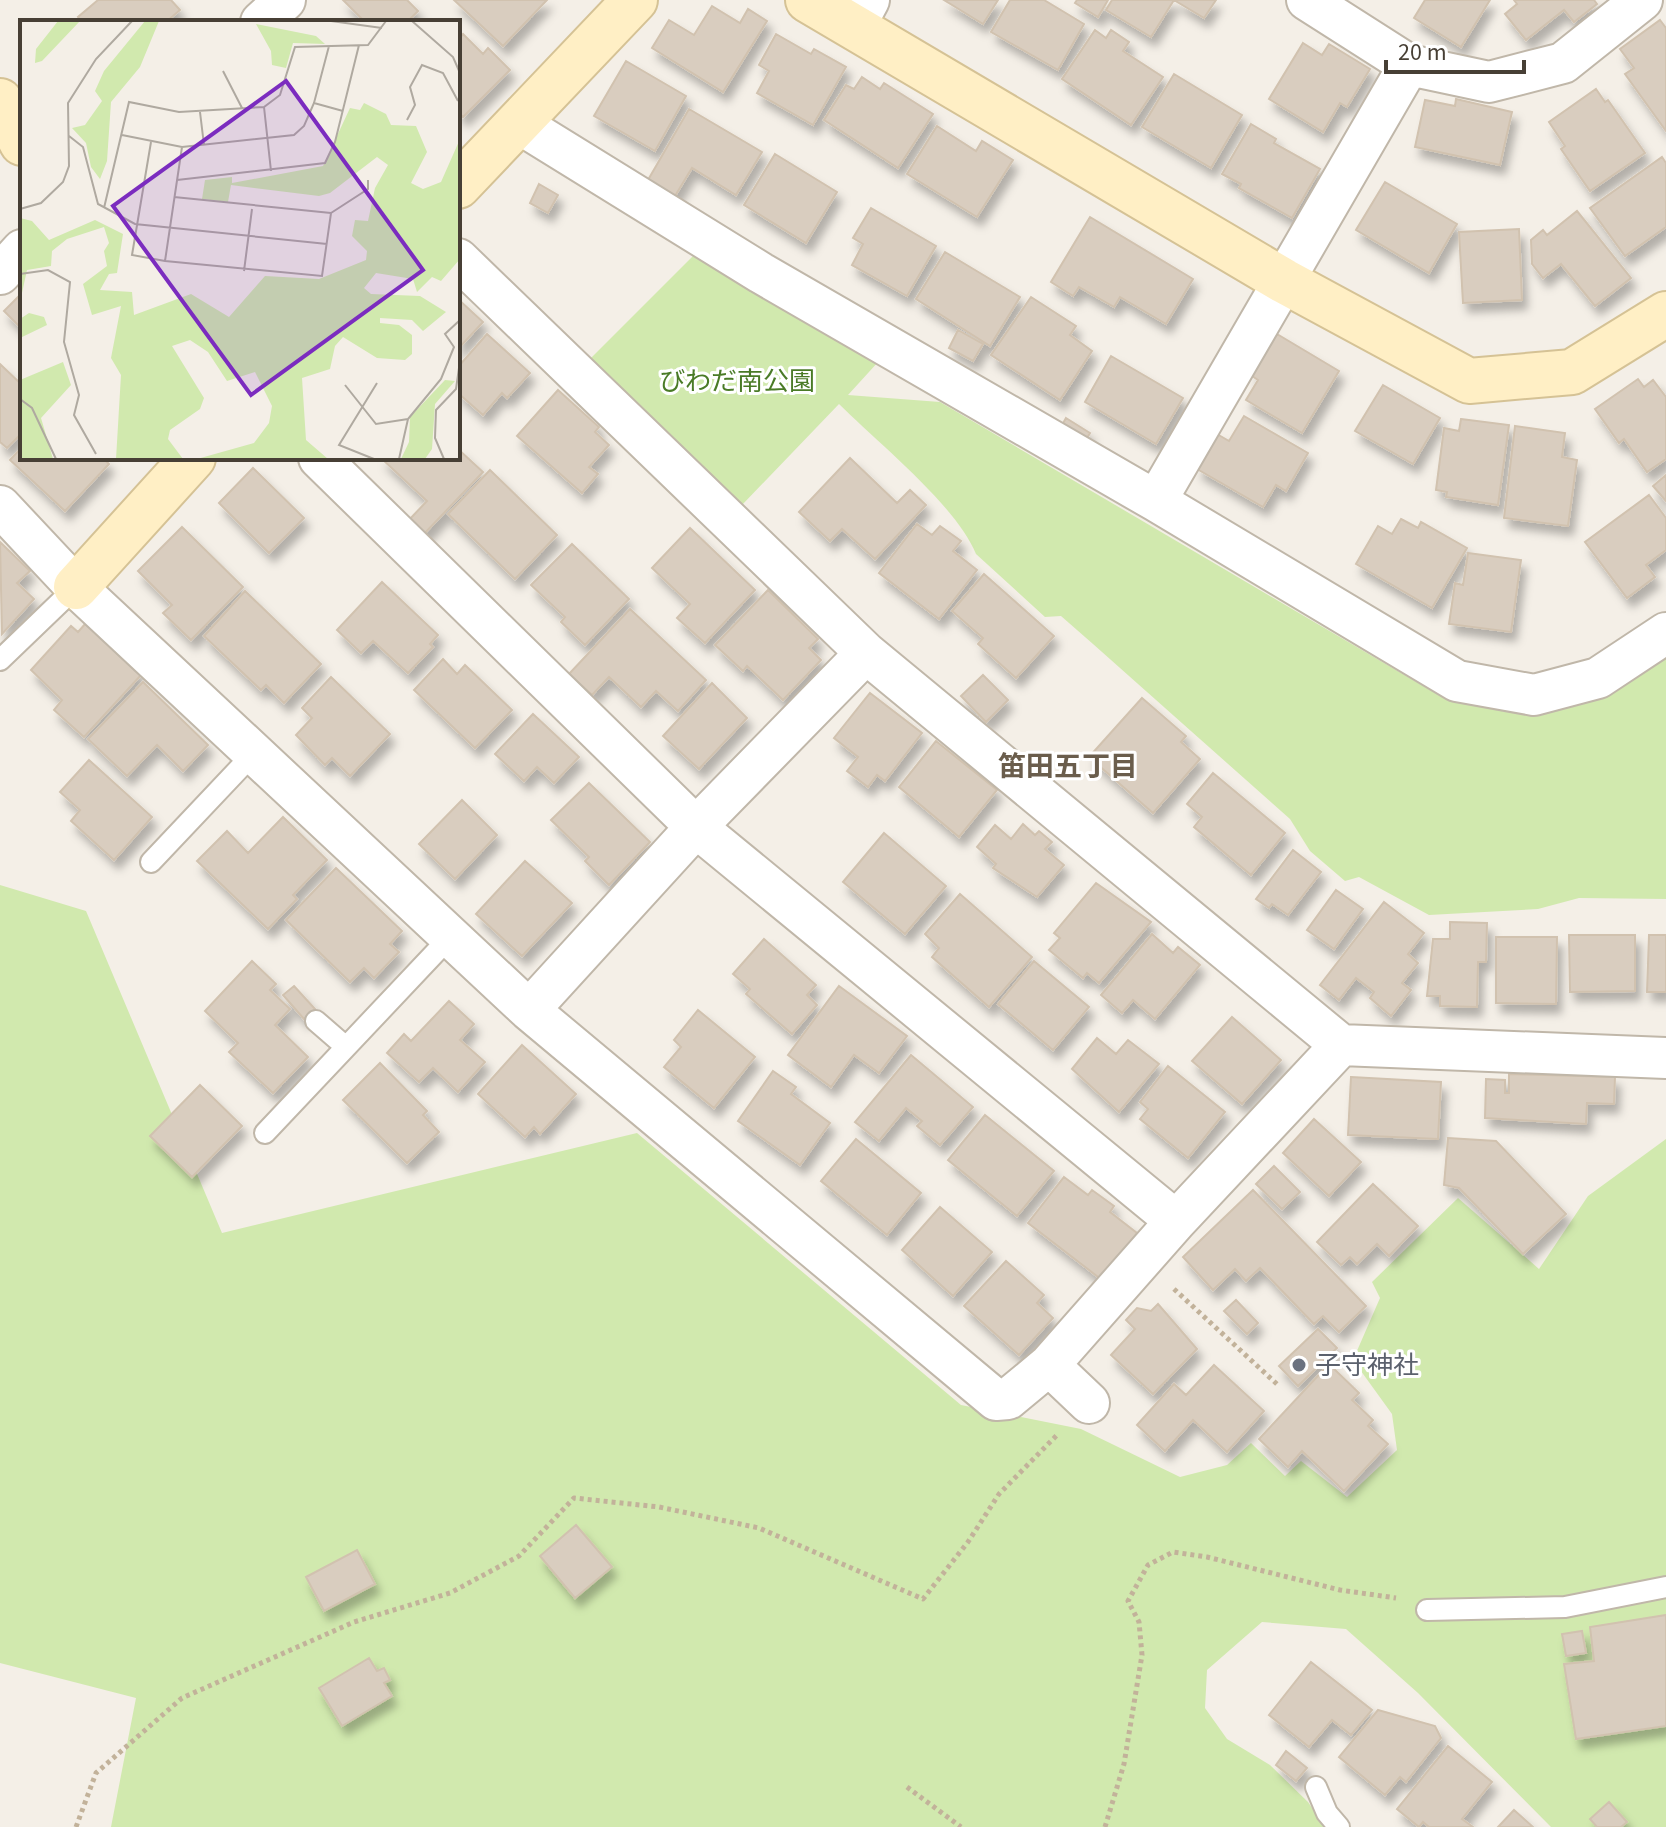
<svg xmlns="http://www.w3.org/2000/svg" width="1666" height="1827" font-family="'Source Sans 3','Noto Sans JP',sans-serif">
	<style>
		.green { fill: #d1e9ae }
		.building { fill: #d9cdbf; stroke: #d1c2af; stroke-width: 2; filter: url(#shadow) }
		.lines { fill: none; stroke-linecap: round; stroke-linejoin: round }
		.lane-casing { stroke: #c0b7a9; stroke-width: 24 }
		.street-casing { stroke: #c0b7a9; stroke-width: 44 }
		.secondary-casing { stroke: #d5c295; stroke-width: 48 }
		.path { stroke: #c2b29a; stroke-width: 5; stroke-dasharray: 4 4; stroke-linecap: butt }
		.lane { stroke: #fff; stroke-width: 20 }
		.street { stroke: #fff; stroke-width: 40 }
		.secondary { stroke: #ffefc5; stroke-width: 44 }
		.worship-dot { fill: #6b7280; stroke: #fff; stroke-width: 3 }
		.labels { text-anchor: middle; stroke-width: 6; stroke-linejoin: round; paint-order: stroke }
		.park-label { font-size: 26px; fill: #4a7b27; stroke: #fff }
		.worship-label { font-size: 26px; fill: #5b616d; stroke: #fff; text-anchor: start }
		.neighbourhood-label { font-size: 28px; font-weight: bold; fill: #6a5d4c; stroke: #fff }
		.inset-road { fill: none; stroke: #afa9a0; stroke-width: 2 }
		.view { fill: #7b2cbf; fill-opacity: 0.15; stroke: #7b2cbf; stroke-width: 4 }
		.inset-edge { fill: none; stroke: #473f35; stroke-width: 4 }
	</style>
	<defs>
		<filter id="shadow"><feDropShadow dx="5" dy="9" stdDeviation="4" flood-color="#0004"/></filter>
	</defs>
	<rect width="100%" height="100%" fill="#f4efe7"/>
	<path class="green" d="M694,255L879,361L848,395L940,402L1447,700L1507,712L1566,702L1666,651V899L1579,898L1538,909L1429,915L1359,877L1345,881L1310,851L1290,819L1093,644L1061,616L1045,617L976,554C956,505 878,443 839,404L742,505L588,361Z
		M0,885L86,911L222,1233L637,1133L961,1405L1081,1429L1180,1477L1227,1465L1251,1443L1285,1476L1301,1461L1347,1497L1397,1450L1392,1414L1353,1360L1380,1298L1372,1282L1458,1198L1539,1269L1588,1196L1666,1139V1827H1551L1418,1693L1346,1629L1262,1622L1207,1670L1205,1708L1227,1739L1270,1765L1308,1802L1325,1827H111L136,1698L0,1663Z"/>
	<path class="building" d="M98,0H171L180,10L166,22H82L78,17Z
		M343,0H407L418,11L407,22H365Z
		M454,0H547L503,46Z
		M944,0H998L983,24Z
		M1010,0H1044L1084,24L1058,70L991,32Z
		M1077,0H1108L1098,17L1075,3Z
		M1112,0H1174L1151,37L1106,10Z
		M1174,0H1216L1204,18Z
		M1425,0H1490L1461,47L1414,18Z
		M1514,0H1594L1597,4L1574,22L1564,10L1526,40L1505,14L1517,4Z
		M712,6L740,23L748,9L767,21L723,92L652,48L669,20L694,35Z
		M1660,20L1666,28V131L1625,74L1634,68L1620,49Z
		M1095,30L1106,38L1111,30L1129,42L1123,51L1163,77L1131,125L1062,79Z
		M463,34L483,54L488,48L510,70L463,117L458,112V40Z
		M776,34L811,54L814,49L846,67L813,125L757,93L769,71L759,65Z
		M1303,43L1322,55L1329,44L1370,69L1347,107L1340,103L1323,132L1269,99Z
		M626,61L686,96L655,151L594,116Z
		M1174,74L1242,115L1211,168L1142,127Z
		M862,77L880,89L884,83L933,114L898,168L824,120L846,85L854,89Z
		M1596,89L1605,102L1608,100L1645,153L1590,191L1561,149L1565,146L1549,122Z
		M1456,99L1512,112L1500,165L1415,147L1425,100L1455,106Z
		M689,109L762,152L736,195L692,168L675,196L648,180Z
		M1251,124L1276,139L1274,143L1320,169L1292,218L1239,188L1241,184L1222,174Z
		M937,126L976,151L982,141L1013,160L977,217L907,174Z
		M775,154L837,192L806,243L744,205Z
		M1662,157L1666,163V227L1625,256L1590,208Z
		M1385,182L1457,224L1429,273L1356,230Z
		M539,184L558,195L548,213L530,203Z
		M871,208L936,246L907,296L852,265L863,244L853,238Z
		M1577,211L1631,278L1595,306L1561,264L1543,278L1532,264L1531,240L1543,230L1547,235Z
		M1090,217L1193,279L1166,324L1120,297L1114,307L1079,287L1073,296L1051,282Z
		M1519,229L1522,300L1463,303L1459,232Z
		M945,252L1020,297L990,346L916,299Z
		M22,293V329L4,311Z
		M1031,297L1076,326L1070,335L1092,351L1060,400L991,355Z
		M458,299L483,322L458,349Z
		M958,330L983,344L973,361L949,348Z
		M487,334L530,373L507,398L502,393L483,415L458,393V367Z
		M1277,334L1339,371L1302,433L1246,400L1258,380L1252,376Z
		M1111,356L1183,398L1156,444L1085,402Z
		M0,364L22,385V433L7,448L0,442Z
		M1638,379L1644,387L1653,380L1666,397V459L1647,472L1624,439L1619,443L1595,409Z
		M1383,385L1440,418L1413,464L1355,431Z
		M558,390L599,427L595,432L609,445L589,467L598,474L582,493L517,436Z
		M1244,416L1308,453L1286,491L1276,485L1263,507L1197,469L1217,434L1229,441Z
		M1066,418L1090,433L1084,443L1061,427Z
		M1461,419L1509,425L1498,505L1446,497L1447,492L1436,490L1444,428L1459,431Z
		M1515,426L1565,433L1562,457L1577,460L1568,526L1504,518Z
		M22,447V458H103L109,464L65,511L10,460Z
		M458,449L483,472L423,535L408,521L427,501L381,458H458Z
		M850,458L897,503L910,490L926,505L875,559L842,529L830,541L799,512Z
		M253,468L304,518L269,553L219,503Z
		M490,470L557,535L515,579L448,514Z
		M1666,475V501L1653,486Z
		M1649,495L1666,518V550L1646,565L1655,577L1627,598L1585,542Z
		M1401,519L1418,528L1421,522L1467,548L1432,608L1356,564L1378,526L1392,534Z
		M917,524L932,535L940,526L961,541L953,551L977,570L939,619L879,573Z
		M182,527L243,587L191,640L163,613L172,605L138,571Z
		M690,528L755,590L705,643L677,618L690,604L652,568Z
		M0,542L30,571L17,583L34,599L2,634Z
		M572,544L629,599L585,645L561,622L565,617L531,585Z
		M1468,553L1521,560L1511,632L1449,624L1455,583L1463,585Z
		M984,574L1054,636L1016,678L978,644L983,638L952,611Z
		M382,582L438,635L430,644L433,647L408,673L373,641L361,653L337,630Z
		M768,590L818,639L809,648L821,660L783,700L747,666L743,671L715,645Z
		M245,591L321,664L284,703L266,685L261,690L204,636Z
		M630,609L706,680L678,711L656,691L641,707L609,677L592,695L569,674Z
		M86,623L142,674L84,737L54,710L62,700L31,670L71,626L78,632Z
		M443,659L457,674L465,665L512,710L475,748L414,690Z
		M983,675L1008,700L986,722L961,696Z
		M331,677L390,734L350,776L332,758L325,765L296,735L312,718L302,708Z
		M143,682L208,745L183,771L157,745L127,776L88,739Z
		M712,683L747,718L699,769L663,736Z
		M870,693L922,733L885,781L877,775L868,787L847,771L858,757L834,738Z
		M1142,698L1186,736L1181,742L1200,759L1153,813L1089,757Z
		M533,714L579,757L554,783L537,767L524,781L495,754Z
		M936,741L997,790L959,837L899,787Z
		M89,760L152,817L114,860L71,821L80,810L60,792Z
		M1213,773L1285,833L1251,875L1194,827L1202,817L1187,804Z
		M589,783L650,842L609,885L585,861L589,857L551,820Z
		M462,800L497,835L455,879L419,844Z
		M283,817L327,860L293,895L297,899L268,929L197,861L227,831L248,853Z
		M1023,824L1035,835L1039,831L1052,842L1045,849L1064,865L1037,897L993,868L996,864L977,847L995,825L1011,839Z
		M884,833L946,886L905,934L843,882Z
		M1293,850L1321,872L1288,915L1272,904L1269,908L1256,899Z
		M525,861L572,903L522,956L476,914Z
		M336,868L402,931L390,944L399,952L374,978L364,968L350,982L286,920Z
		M1096,883L1151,922L1099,983L1087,973L1083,978L1049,950L1060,938L1054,933Z
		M1336,890L1363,909L1334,949L1307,930Z
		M960,894L1032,957L989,1007L932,957L939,948L925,934Z
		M1384,902L1424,933L1408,954L1418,963L1402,983L1411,990L1391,1016L1370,998L1374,992L1356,978L1339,1000L1320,985Z
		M1450,922L1487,923L1486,962H1478L1477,1007L1440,1006V996H1427L1433,939H1450Z
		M1152,934L1173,953L1178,947L1200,965L1155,1019L1133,1000L1122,1013L1101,995Z
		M1569,935H1635V991L1570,992Z
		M1649,935H1666V992H1647Z
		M1496,937H1557L1556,1004L1496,1003Z
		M764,939L816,985L807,995L817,1005L792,1034L746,994L750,989L733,974Z
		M252,961L276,984L270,990L290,1009L275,1025L308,1057L273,1093L229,1052L238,1043L205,1011Z
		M1034,961L1089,1007L1053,1050L998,1004Z
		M294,986L315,1009L304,1019L283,995Z
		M839,986L907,1036L879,1073L854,1055L831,1087L788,1055Z
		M449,1001L474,1024L460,1040L485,1062L458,1092L433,1068L419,1082L387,1053L404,1034L411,1041Z
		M698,1010L755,1057L714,1108L664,1067L681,1047L674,1040Z
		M1232,1017L1281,1060L1242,1104L1192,1061Z
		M1097,1038L1116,1054L1128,1040L1159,1064L1119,1112L1072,1069Z
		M522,1045L576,1094L540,1134L534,1127L525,1137L478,1094Z
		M911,1055L973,1107L940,1145L917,1126L922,1121L906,1108L879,1141L855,1122Z
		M380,1063L427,1111L423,1115L439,1132L407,1163L343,1100Z
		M1168,1066L1225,1112L1188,1158L1140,1119L1148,1109L1140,1102Z
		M773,1071L796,1087L791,1094L830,1123L800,1165L738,1121Z
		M1509,1074L1615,1077L1614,1104L1587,1103L1586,1124L1485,1118L1486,1079L1505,1080V1093H1509Z
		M1351,1077L1441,1082L1438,1139L1348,1135Z
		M200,1085L242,1126L192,1177L150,1136Z
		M985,1115L1054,1171L1017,1216L948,1160Z
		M1314,1119L1361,1162L1329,1196L1283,1153Z
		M1448,1138L1496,1141L1566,1214L1523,1254L1459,1188L1444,1185Z
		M856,1139L921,1193L887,1235L821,1181Z
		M1274,1166L1300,1192L1282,1209L1256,1184Z
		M1064,1177L1088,1195L1092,1190L1114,1206L1110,1212L1137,1233L1102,1280L1028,1223Z
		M1373,1184L1418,1226L1389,1256L1377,1244L1357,1264L1350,1257L1341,1265L1317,1242Z
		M1253,1190L1366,1306L1339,1332L1323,1316L1314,1324L1260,1268L1246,1281L1235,1269L1213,1290L1183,1257Z
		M940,1207L992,1252L953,1296L902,1250Z
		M1006,1261L1044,1295L1037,1303L1053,1318L1019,1355L964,1306Z
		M1236,1300L1258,1323L1247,1334L1224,1311Z
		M1158,1304L1197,1349L1153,1394L1111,1355L1135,1329L1126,1320L1137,1308L1151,1311Z
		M1318,1329L1337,1348L1298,1386L1279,1366Z
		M1329,1364L1359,1393L1352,1400L1373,1420L1368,1426L1388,1444L1344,1491L1302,1451L1288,1467L1259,1439Z
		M1214,1365L1264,1411L1227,1452L1193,1420L1165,1451L1137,1425L1174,1384L1186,1395Z
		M576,1525L612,1567L575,1598L540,1556Z
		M357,1550L375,1584L324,1611L306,1577Z
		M1666,1615V1726L1576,1739L1564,1664L1594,1661L1590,1627Z
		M1582,1631L1586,1653L1566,1656L1562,1634Z
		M369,1658L377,1671L384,1668L390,1680L384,1683L392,1696L342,1726L319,1688Z
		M1311,1662L1372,1710L1351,1735L1332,1720L1309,1747L1269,1715Z
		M1378,1710L1435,1726L1441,1738L1406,1782L1400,1777L1385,1795L1339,1757Z
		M1448,1746L1492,1782L1462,1819L1473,1827H1429L1423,1822L1419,1827L1397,1809Z
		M1286,1751L1307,1768L1296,1781L1276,1765Z
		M1609,1802L1627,1822L1621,1827H1597L1590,1819Z
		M1514,1810L1533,1827H1498Z"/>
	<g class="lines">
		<g class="lane-casing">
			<path id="lane" d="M0,660L76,587
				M151,862L254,753
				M316,1021L346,1047
				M265,1133L451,936
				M1427,1610L1565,1607L1666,1587
				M1316,1787L1327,1813L1339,1827"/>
		</g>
		<g class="street-casing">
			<path id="street" d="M1307,0L1409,65L1489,82L1563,63L1642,0
				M261,22L285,0
				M854,28L869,0
				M520,124L761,273L1156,501L1457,681L1534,695L1598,678L1666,633
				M458,259L866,653L1341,1045
				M0,274L22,250
				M319,458L696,827L1176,1221
				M1156,501L1409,65
				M0,506L76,587L529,1010L996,1400L1008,1399L1049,1365L1176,1221L1341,1045L1666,1058
				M529,1010L696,827L866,653
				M1049,1365L1089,1403"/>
		</g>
		<g class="secondary-casing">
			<path id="secondary" d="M808,0L1284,281L1469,381L1572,372L1666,314
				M0,101L22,143
				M458,186L635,0
				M76,587L193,458"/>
		</g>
		<path class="path" d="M1174,1289L1279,1386
			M907,1787L961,1827
			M76,1827L96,1773L182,1698L354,1622L450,1593L519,1556L574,1498L659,1507L759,1528L923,1599L968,1542L999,1494L1058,1434
			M1105,1827L1124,1764L1142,1655L1139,1622L1128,1601L1148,1565L1173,1552L1207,1557L1340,1590L1396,1598"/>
		<use href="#lane" class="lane"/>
		<use href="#street" class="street"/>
		<use href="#secondary" class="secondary"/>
	</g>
	<circle class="worship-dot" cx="1299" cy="1365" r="8"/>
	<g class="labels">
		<g class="park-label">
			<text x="737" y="390">びわだ南公園</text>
		</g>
		<g class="worship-label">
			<text x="1315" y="1374">子守神社</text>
		</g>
		<g class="neighbourhood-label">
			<text x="1068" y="776">笛田五丁目</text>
		</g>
	</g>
	<g transform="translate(20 20)">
		<rect width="440" height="440" fill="#f4efe7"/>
		<path d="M38,1H60L22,41L15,43L16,29ZM125,1H139L120,47L91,82L87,141L80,159L71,147L66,123L52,108L65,105L82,81L75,71L84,51ZM236,4L296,16L305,24L273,23L266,48L252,45L251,31ZM344,83L366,94L371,105L396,106L407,132L391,163L403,169L421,162L440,119V239L421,261L412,257L397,272L393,259L356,253L344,268L351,274L400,276L426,292L403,311L392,300L360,298V303L379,305L392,315V334L385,340L357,338L323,317L315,326L310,349L282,358L286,420L308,439H177L234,423L249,403L252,386L235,352L207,361L188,332L170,320L152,326L184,378L180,389L150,410L148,419L163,439H96L101,355L91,338L101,286L72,295L63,264L87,246L84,231L89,223L84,207L47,219L32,231L31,246L7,250L0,282V198L12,201L29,220L75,200L103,214L97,253L89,254L80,270L112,272L114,295L171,274L209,297L245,256L299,259L346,240L347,231L332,216L335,200L348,201L355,168L368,145L357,137L310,173L299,176L211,165L208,182L182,179L185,160L212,157V163L303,146L330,88L340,90ZM9,293L24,297L27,305L0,318V299ZM43,342L51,365L21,398L33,439H2L0,360ZM425,360L435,361L415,384L412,429L405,439H381L389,422L390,397Z" fill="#d1e9ae"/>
		<path class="inset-road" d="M311,1L362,8M392,1L433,37L440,53M203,51L222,88M294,83L323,91M244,87L251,151M180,92L184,125M387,100L395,85L390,67L402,45L423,53L438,81M102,115L162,127L274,115L284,106L294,83L309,26M49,116L63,127L78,184L115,204L307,224M131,122L112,235L145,241L302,256L311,193L348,169V160M157,160L305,143L315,122L339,25M154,177L311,193M84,188L109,82L159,92L244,87L260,75L275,27L348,25L366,1M0,189L21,183L43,162L49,146L48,83L76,39L112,1M145,241L162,127M224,251L232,189M0,254L28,250L50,262L44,322L59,375L54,395L76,434M325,365L356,404L388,399M0,379L12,388L36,439M354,439L319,425L357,363M379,439L388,399L421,359L434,327L425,314L440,300M424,439L415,418L416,390L436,369L440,341"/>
		<path class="view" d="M266,61L403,250L231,375L93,186Z"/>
		<rect width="440" height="440" class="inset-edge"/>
	</g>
	<path d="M1386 60v12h138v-12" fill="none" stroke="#473f35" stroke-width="4"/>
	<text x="1398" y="60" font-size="24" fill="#473f35" stroke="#ffffff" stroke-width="6" paint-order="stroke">20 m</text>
</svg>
